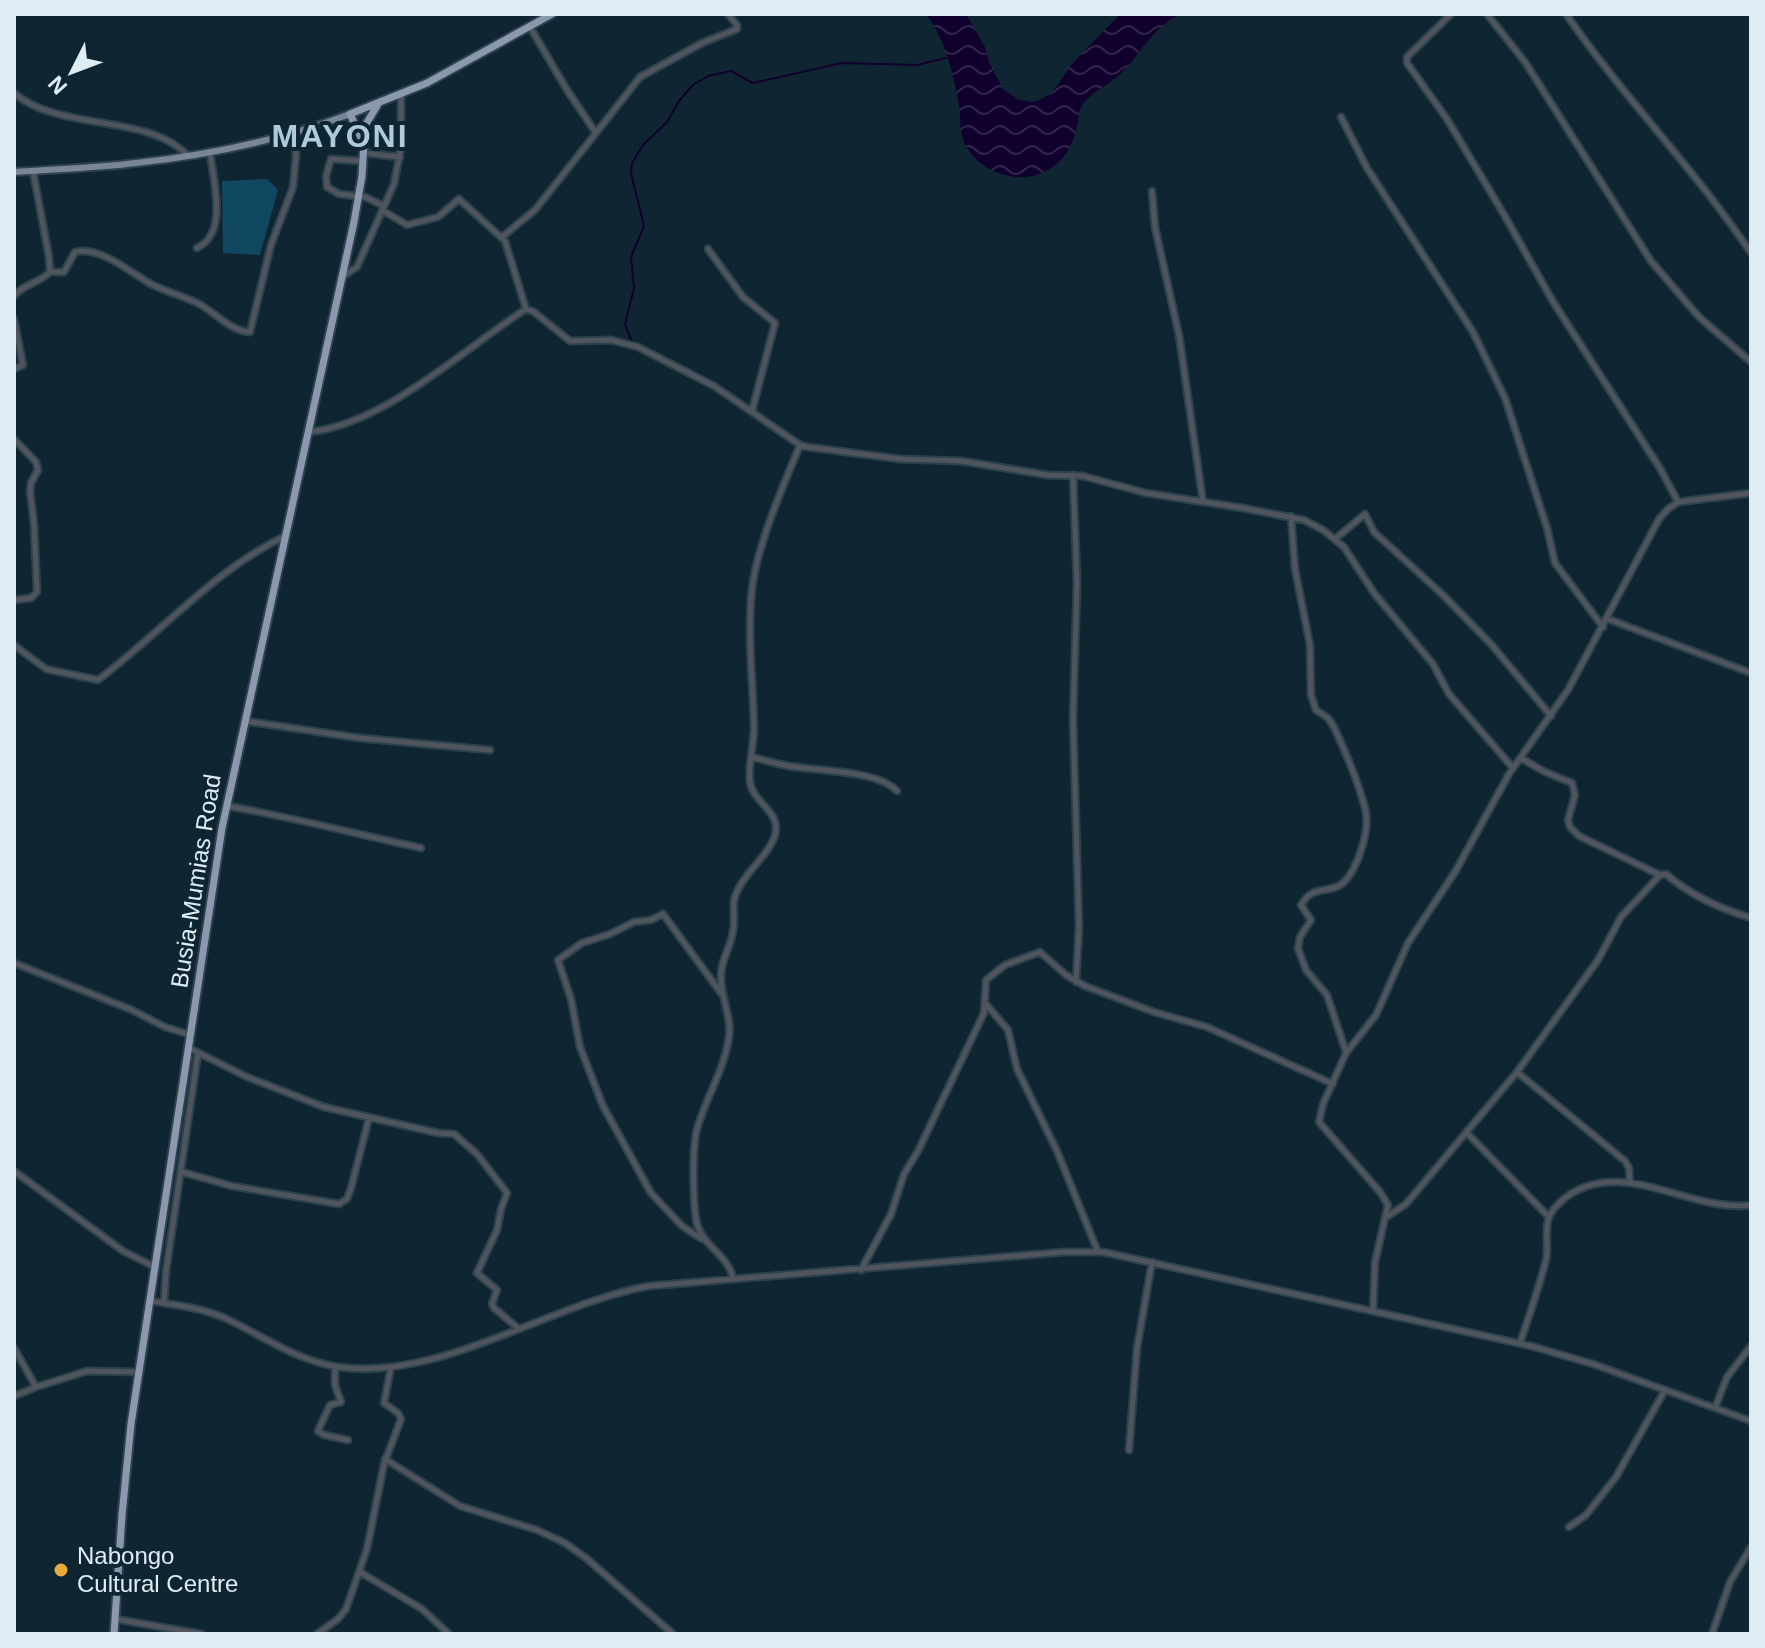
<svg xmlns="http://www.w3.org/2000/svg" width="1765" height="1648" font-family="Helvetica,sans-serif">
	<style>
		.park { fill: #0f4860 }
		.water { fill: url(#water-waves) }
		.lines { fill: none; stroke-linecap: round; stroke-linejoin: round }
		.stream { stroke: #10002d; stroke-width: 2 }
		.minor-casing { stroke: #2c424d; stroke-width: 9 }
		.major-casing { stroke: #2c424d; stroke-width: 10 }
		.highway-casing { stroke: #2c424d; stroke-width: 11 }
		.minor { stroke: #4f545d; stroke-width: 5 }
		.major { stroke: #7a8597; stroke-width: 6 }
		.highway { stroke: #8b98ae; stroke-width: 7 }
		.poi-dot { fill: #e9aa38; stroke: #0f2632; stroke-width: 3 }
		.labels { text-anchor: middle; stroke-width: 8; stroke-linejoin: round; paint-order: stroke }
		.street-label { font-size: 24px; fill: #deecf3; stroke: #0f2632 }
		.poi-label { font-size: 24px; fill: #deecf3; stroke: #0f2632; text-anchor: start }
		.district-label { font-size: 32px; font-weight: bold; letter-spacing: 2px; fill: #afcad9; stroke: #0f2632 }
	</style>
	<defs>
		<pattern id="water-waves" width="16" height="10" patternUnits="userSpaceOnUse" patternTransform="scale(2)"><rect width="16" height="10" fill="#10002d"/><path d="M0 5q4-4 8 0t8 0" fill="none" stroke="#32254c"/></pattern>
	</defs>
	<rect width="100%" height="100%" fill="#0f2632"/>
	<path class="park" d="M267,179L278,190L260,255L223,253L222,181Z"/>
	<path class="water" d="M926,14H966L985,47L988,60L1003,89L1019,100L1030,102L1037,101L1052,93L1072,64L1120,14H1182C1151,26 1141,56 1117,77C1106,86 1092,92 1083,104C1079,109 1079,114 1078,121C1074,144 1065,163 1042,173C1014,185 976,170 964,142C959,131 961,118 959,106C954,76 945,38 926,14Z"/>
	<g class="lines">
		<path class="stream" d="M632,342L625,324L634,288L631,257L644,226L631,173L632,163L643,145L667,122L679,101L693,85L708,76L731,71L753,83L842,63L917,65L946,58"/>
		<g class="minor-casing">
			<path id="minor" d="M1451,14L1407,57V63L1447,119L1506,218L1552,300L1661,470L1678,502
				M1487,14L1525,62L1651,261L1699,317L1751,362
				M1566,14C1623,97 1695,169 1751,253
				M14,93C59,132 149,113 188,156
				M1341,117L1367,168L1473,332L1505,398L1547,528L1555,563L1603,627
				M596,133L640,77L702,43L737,29V25L728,14
				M364,153L400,157
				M362,161L331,159L326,176L327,187L339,194L365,197L384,206
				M1152,191L1155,227L1179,335L1203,502
				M382,210L407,225L438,217L459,199L505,241L526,309
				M502,237L535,210L596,133L567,90L530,27
				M197,248C229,233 213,180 210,152
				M708,249L743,297L775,323L752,411
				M50,272H64L75,252C99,246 129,271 149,283C165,292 185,296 201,305C216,314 233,332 250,332L271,245L293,187L296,156L294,135
				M342,277L357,267L394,184L401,147V95
				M14,296C23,284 40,283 50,272L49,257L33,171
				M14,319L23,365L14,369
				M309,432C385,424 462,350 526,309L534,312L570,341L611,340L638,347L714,386L800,445L808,447L900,459L961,461L1048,475L1083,476L1146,493L1243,508L1304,520L1323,530L1344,547L1374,593L1433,664L1449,694L1513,768
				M14,439L36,462L38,470L31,483L30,491L34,524L37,592L31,598L14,600
				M1073,475L1077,583L1073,719L1079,927L1076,982
				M1291,516L1295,569L1310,645L1311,695L1316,710L1328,718L1334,727C1346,753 1358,781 1365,808C1371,828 1358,869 1343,883C1329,895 1314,883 1301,905L1311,920L1300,937L1298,948L1306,970L1327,995L1346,1052
				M1335,539L1365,514L1374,532L1443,595L1491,644L1551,716
				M1608,619L1751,673
				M14,645L46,669L98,680C161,633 214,570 285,536
				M245,721L360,738L490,750
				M752,757C764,760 776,764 789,766C817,771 878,770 897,791
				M1521,758L1543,771L1572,783L1575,795L1568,820L1570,827L1579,836L1660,875
				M227,806C292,817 356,834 421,848
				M14,963L132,1010L165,1027L191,1035
				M986,1004L1008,1030L1017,1069L1057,1151L1098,1252
				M189,1048L247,1077L324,1107L438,1133L454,1134L477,1154L507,1193L501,1209L497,1230L477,1273L497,1290L492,1304L494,1308L519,1329
				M1517,1072L1625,1161L1629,1168L1630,1183
				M1467,1133L1549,1217
				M14,1171L123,1251L155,1267
				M182,1172L232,1186L339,1204L347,1199L351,1188L369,1118
				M1388,1216L1406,1204L1517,1072L1598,960L1621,917L1660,875L1666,874C1690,895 1721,909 1751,918
				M702,1239L682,1226L651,1193L603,1106L580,1047L571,999L558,960L582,943L610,934L634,922L651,920L663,914L721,993
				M861,1270L891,1214L904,1174L918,1151L984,1013L986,980L1005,965L1040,952L1066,975L1085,986L1154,1012L1207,1027L1333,1084
				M733,1279C729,1254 700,1246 696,1219C693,1199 692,1148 697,1129C706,1097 724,1071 729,1037C732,1017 721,998 721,978C720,961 731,947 733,931C735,921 733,911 734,901C739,874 776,852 776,828C776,810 752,800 750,782C748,764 754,745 754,727C753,681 747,635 752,588C758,543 783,486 800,445
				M151,1301C177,1305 203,1308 227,1319C265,1337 297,1361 339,1367C441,1381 549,1304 649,1286L1064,1252H1103L1531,1346L1593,1364L1751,1421
				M164,1303L166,1271L198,1053
				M1373,1311L1375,1262L1388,1205L1380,1192L1319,1122L1323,1104L1346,1053L1376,1015L1408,943L1455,872L1509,774L1568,690L1659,519L1668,509L1678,502L1751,493
				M1520,1343C1529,1316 1539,1288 1546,1260C1549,1246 1544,1230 1549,1217C1552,1209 1559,1203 1565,1198C1621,1155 1690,1213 1751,1205
				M14,1348L36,1387L87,1371L139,1372
				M335,1369V1385L341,1402L330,1405L318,1431L324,1435L348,1440
				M14,1396L36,1387
				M1715,1408L1727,1377L1751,1346
				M1129,1450L1137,1348L1152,1262
				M385,1459L460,1506L537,1530L565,1543L586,1558L673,1634
				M1569,1527L1586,1515L1616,1477L1665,1390
				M360,1572L422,1609L449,1634
				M115,1619L202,1634
				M317,1634L338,1619L346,1609L367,1549L384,1464L401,1419L398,1413L384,1403L391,1367
				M1712,1634L1730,1582L1751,1547"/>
		</g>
		<g class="major-casing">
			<path id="major" d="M14,172C55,169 96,168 136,163C210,155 281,140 350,114"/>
		</g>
		<g class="highway-casing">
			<path id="highway" d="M362,140L350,114L427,83L552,14
				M114,1634L122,1515L131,1424L222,828L354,222L362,176L365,126L378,104"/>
		</g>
		<use href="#minor" class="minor"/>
		<use href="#major" class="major"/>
		<use href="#highway" class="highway"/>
	</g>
	<circle class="poi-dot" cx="61" cy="1570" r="8"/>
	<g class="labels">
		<g class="street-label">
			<text transform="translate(196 881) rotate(-81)" y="8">Busia-Mumias Road</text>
		</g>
		<g class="poi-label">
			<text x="77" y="1564">Nabongo<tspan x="77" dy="28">Cultural Centre</tspan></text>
		</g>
		<g class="district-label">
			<text x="340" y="147">MAYONI</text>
		</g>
	</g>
	<rect width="1765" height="1648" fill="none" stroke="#deecf3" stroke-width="32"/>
	<g transform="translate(72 72) rotate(228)" stroke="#0f2632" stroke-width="6" paint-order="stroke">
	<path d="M0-6L14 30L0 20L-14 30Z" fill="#deecf3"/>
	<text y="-12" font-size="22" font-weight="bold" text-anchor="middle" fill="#deecf3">N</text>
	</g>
</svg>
